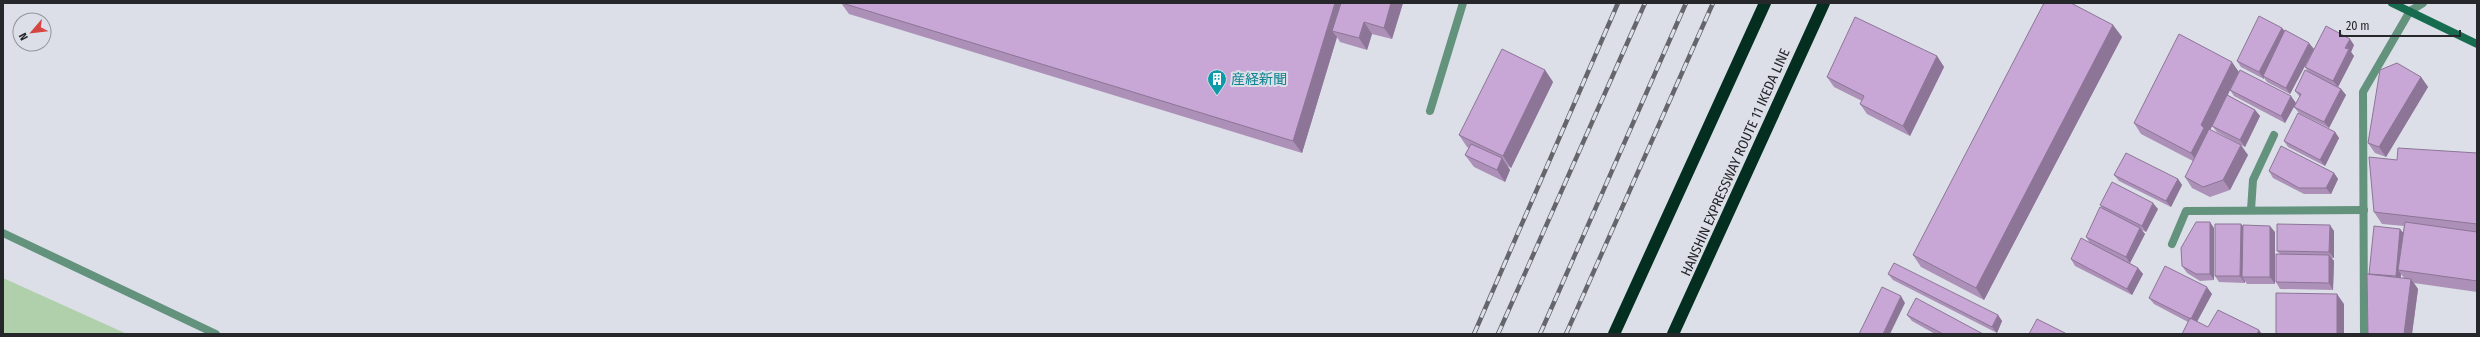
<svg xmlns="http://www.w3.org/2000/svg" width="2480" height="337" font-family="'Fira Sans Condensed','Noto Sans JP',sans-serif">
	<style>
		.green { fill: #b0cfab }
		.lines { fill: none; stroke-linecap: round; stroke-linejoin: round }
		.lane { stroke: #63927d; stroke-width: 8 }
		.street { stroke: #63927d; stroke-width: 8 }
		.secondary { stroke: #176c4f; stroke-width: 8 }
		.highway { stroke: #042f20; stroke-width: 12 }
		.rail-casing { stroke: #64666b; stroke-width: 4.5 }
		.rail { stroke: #dcdfe8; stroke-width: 3; stroke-dasharray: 9; stroke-linecap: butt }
		.wall { fill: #ac90b8; fill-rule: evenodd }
		.shaded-wall { fill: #8c7596 }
		.building { fill: #c8a7d6; stroke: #8c7596 }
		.labels { text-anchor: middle; stroke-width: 4; stroke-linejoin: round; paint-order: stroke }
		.culture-label { font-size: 14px; fill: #0d838f; stroke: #dcdfe8; text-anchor: start }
		.street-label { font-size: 14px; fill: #26272a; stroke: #dcdfe8 }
	</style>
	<rect width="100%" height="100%" fill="#dcdfe8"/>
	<path class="green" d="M3,278L127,334H3Z"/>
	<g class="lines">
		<path class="lane" d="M1430,111L1463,3
			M2251,210L2253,180L2274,135
			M3,233L216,334
			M2172,244L2186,211L2364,210"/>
		<path class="street" d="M2364,334L2363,92L2410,11L2423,3"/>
		<path class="secondary" d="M2392,3L2477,44"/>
		<path class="highway" d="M1614,334L1765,3
			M1673,334L1824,3"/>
		<g class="rail-casing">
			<path id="rail" d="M1474,334L1618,3
				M1498,334L1645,3
				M1540,334L1686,3
				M1566,334L1713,3"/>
		</g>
		<use href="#rail" class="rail"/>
	</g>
	<path class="wall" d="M841,3H1403L1392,39L1372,34L1367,50L1340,42L1337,37L1302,153L849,14Z
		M2113,25L2122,37L1984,300L1921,267L1913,255Z
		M2282,28L2285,31L2314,49L2290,94L2267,82L2264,78V79L2241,67L2237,61Z
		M2354,45L2351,52L2354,56L2338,87L2341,89L2346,95L2329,128L2299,113L2294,107L2300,97L2295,91L2309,73L2305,67Z
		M1937,56L1944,67L1910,136L1867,114L1860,104L1862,101L1834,87L1827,77Z
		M1545,70L1553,82L1511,168L1508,166L1510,170L1505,182L1474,167L1465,155L1469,148L1467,147L1459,135Z
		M2239,72L2296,103L2285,123L2234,96L2230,90L2228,95L2255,110L2260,116L2245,147L2217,132L2212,126L2210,130L2248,155L2230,190L2210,197L2192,188L2185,177L2193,161L2141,134L2134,123Z
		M2421,77L2428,87L2386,157L2375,153L2368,143Z
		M2335,132L2339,138L2325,166L2288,147L2284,141Z
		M2477,153V292L2414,283L2418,289L2412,334H2368L2369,274L2400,229L2403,233L2404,226L2382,224L2374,212L2397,160ZM2401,274L2404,278H2401Z
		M2269,171L2334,173L2338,179L2331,194H2304L2273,178Z
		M2114,175L2178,179L2182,185L2171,207L2119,181Z
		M2100,205L2158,209L2146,232L2142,230L2145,234L2130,263L2138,268L2143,274L2132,295L2075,266L2071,259L2090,243L2086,237L2103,209Z
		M2243,227L2275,232V284H2247L2245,281V283L2219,282L2215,276Z
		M2214,228V280L2200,281L2187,273L2182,266Z
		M2334,231V258H2332L2334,261L2333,290L2280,289L2276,282L2280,254L2277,251Z
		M1888,274L1998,315L2002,321L1997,333L1893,280Z
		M2212,294L2197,322L2208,327L2259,330L2182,334L2188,322L2154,304L2149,298Z
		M1907,315L1983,334H1935L1912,321Z"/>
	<path class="shaded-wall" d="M1335,3H1347L1332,31L1337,37L1302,153L1293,141Z
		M1391,3H1403L1392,39L1384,28Z
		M1364,22L1372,34L1367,50L1359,38Z
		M2113,25L2122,37L1984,300L1976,288Z
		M2282,28L2287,34L2263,76L2264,78V79L2259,72Z
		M2350,39L2354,45L2351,52L2354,56L2338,87L2333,81L2345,48Z
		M2309,43L2314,49L2290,94L2286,88Z
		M1937,56L1944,67L1910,136L1903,126Z
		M2232,62L2239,72L2208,134L2198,163L2191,153L2201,125Z
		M1545,70L1553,82L1511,168L1503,156Z
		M2421,77L2428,87L2386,157L2379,147Z
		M2341,89L2346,95L2329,128L2324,122Z
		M2291,96L2296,103L2285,123L2281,116Z
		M2255,110L2260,116L2245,147L2240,140Z
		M2335,132L2339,138L2325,166L2320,160Z
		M2241,145L2248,155L2230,190L2223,180Z
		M1502,158L1510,170L1505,182L1497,170Z
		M2334,173L2338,179L2331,194L2326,188Z
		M2178,179L2182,185L2171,207L2166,201Z
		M2153,203L2158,209L2146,232L2142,226Z
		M2210,222L2214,228V280L2210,274Z
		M2241,224L2246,230L2242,277L2245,281V283L2240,276Z
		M2330,225L2334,231V258L2329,252Z
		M2270,226L2275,232V284L2270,277Z
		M2140,228L2145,234L2130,263L2126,257Z
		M2400,229L2405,235L2398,270L2401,274L2400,283L2396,276Z
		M2329,255L2334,261L2333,290L2329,283Z
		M2138,268L2143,274L2132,295L2127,289Z
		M2411,279L2418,289L2412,334H2404Z
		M2207,287L2212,294L2195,325L2191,319Z
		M2337,294L2344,304V334H2337Z
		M1901,296L1905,303L1890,334H1883Z
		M1998,315L2002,321L1997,333L1992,327Z
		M2259,330L2262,334H2257Z"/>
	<path class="building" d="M842,3H1335L1293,141Z
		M1341,3H1391L1384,28L1364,22L1359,38L1332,31Z
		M2044,3H2071L2113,25L1976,288L1913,255Z
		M2259,16L2282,28L2259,72L2237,61Z
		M1855,17L1937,56L1903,126L1860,104L1864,96L1827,77Z
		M2326,26L2350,39L2345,48L2349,49L2333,81L2305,67Z
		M2285,30L2309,43L2286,88L2263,76Z
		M2179,34L2232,62L2201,125L2204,128L2191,153L2134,123Z
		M1502,49L1545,70L1503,156L1459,135Z
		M2397,63L2421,77L2379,147L2368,143L2380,70Z
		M2240,70L2291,96L2281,116L2230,90Z
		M2305,70L2341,89L2324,122L2294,107L2301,94L2295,91Z
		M2227,95L2255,110L2240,140L2212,126Z
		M2298,113L2335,132L2320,160L2284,141Z
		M2209,129L2241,145L2223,180L2203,187L2185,177Z
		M1471,144L1502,158L1497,170L1465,155Z
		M2281,146L2334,173L2326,188H2299L2269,171Z
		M2398,148L2477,153V224L2374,212L2369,157L2397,160Z
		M2126,153L2178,179L2166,201L2114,175Z
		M2112,182L2153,203L2142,226L2100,205Z
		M2100,207L2140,228L2126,257L2086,237Z
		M2196,222H2210V274H2196L2182,266L2181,248Z
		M2405,222L2477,232V281L2398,270Z
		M2215,224H2241L2240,276H2215Z
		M2277,224L2330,225L2329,252L2277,251Z
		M2243,225L2270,226V277H2242Z
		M2374,226L2400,229L2396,276L2369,274Z
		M2081,238L2138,268L2127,289L2071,259Z
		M2276,254L2329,255V283L2276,282Z
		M1894,263L1998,315L1992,327L1888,274Z
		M2165,266L2207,287L2191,319L2149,298Z
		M2367,274L2411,279L2404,334H2368Z
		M1882,287L1901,296L1883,334H1859Z
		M2276,293L2337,294V334H2276Z
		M1916,298L1983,334H1943L1907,315Z
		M2218,310L2259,330L2257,334H2182L2190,318L2208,327Z
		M2037,319L2067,334H2029Z"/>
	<defs>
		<g id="building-pin" transform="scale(1)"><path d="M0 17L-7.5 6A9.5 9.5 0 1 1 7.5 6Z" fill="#0f9aa8" stroke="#dcdfe8"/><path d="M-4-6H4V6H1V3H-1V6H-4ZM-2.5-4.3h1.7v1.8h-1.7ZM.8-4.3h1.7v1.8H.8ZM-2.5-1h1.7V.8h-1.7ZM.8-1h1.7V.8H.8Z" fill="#fff"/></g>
	</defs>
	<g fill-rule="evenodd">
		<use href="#building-pin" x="1217" y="79"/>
	</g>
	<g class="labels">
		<g class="culture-label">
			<text x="1231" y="84">産経新聞</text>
		</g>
		<g class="street-label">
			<text transform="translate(1735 162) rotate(-66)" y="5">HANSHIN EXPRESSWAY ROUTE 11 IKEDA LINE</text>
		</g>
	</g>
	<rect width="2480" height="337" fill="none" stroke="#26272a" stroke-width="8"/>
	<g transform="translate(32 32) rotate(242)"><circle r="19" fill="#dcdfe8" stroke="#93959c"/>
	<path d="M0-3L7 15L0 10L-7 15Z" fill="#d44544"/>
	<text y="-6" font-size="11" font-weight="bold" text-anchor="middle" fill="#26272a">N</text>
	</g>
	<path d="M2340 30v6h120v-6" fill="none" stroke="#26272a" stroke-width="2"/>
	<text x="2346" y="30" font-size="12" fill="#26272a" stroke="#dcdfe8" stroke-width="3" paint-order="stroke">20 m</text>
</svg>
